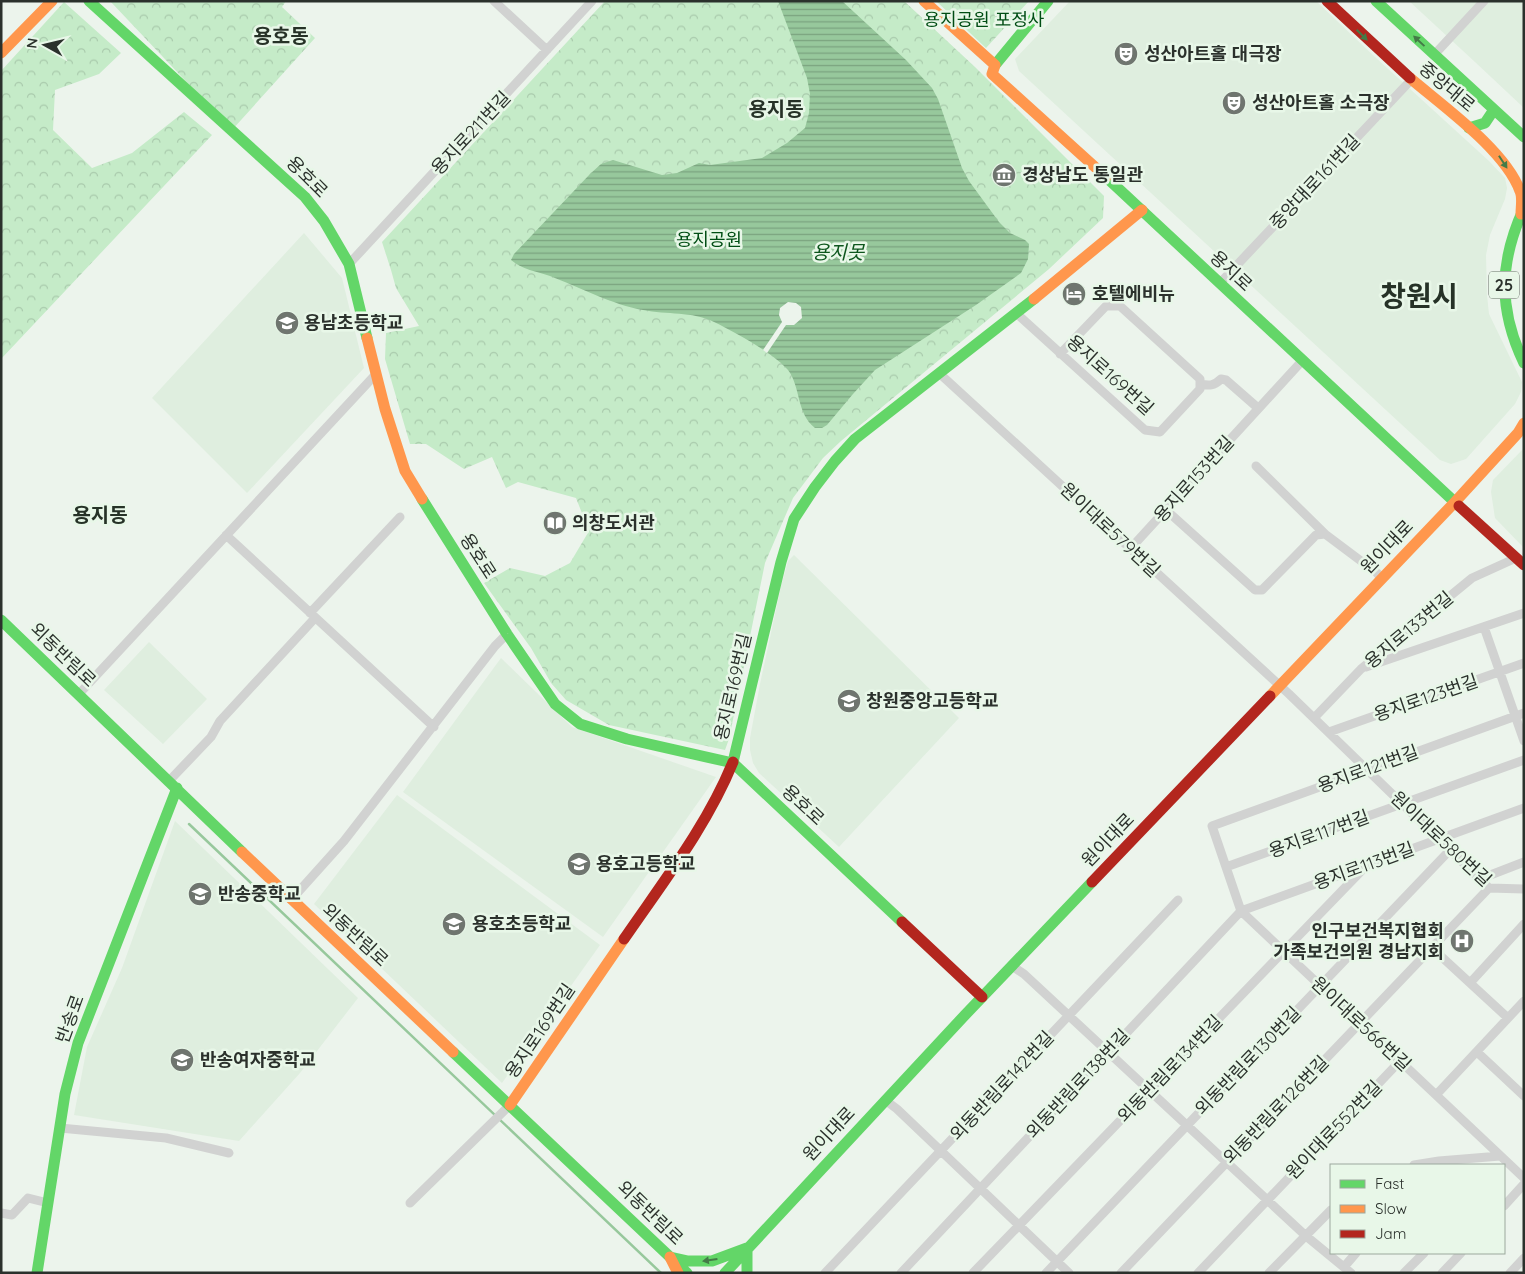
<svg xmlns="http://www.w3.org/2000/svg" width="1525" height="1274" font-family="Quicksand,'Noto Sans KR',sans-serif">
	<style>
		.built { fill: #dfeedf }
		.forest { fill: url(#forest-crowns) }
		.water { fill: url(#water-rules) }
		.pier { fill: #ecf4ec }
		.lines { fill: none; stroke-linecap: round; stroke-linejoin: round }
		.stream { stroke: #97c89c; stroke-width: 2.5 }
		.street { stroke: #d1d2d1; stroke-width: 9 }
		.fast { stroke: #63d668; stroke-width: 11 }
		.slow { stroke: #ff974d; stroke-width: 11 }
		.jam { stroke: #b3261e; stroke-width: 11 }
		.oneway { fill: #447b47 }
		.labels { text-anchor: middle; stroke-width: 5; stroke-linejoin: round; paint-order: stroke }
		.shield { fill: #e8f7e8; stroke: #646c64; stroke-width: 1 }
		.shield-label { font-size: 16px; font-weight: bold; fill: #2b312c }
		.park-label { font-size: 18px; fill: #004d14; stroke: #e8f7e8 }
		.poi-label { font-size: 18px; font-weight: bold; fill: #2b312c; stroke: #e8f7e8; text-anchor: start }
		.street-label { font-size: 18px; fill: #2b312c; stroke: #e8f7e8 }
		.water-label { font-size: 19px; font-style: italic; fill: #0d561d; stroke: #e8f7e8 }
		.quarter-label { font-size: 20px; font-weight: bold; fill: #263227; stroke: #e8f7e8 }
		.town-label { font-size: 28px; font-weight: bold; fill: #263227; stroke: #e8f7e8 }
	</style>
	<defs>
		<pattern id="forest-crowns" width="20" height="18" patternUnits="userSpaceOnUse" patternTransform="scale(1.25)"><rect width="20" height="18" fill="#c5ebc8"/><path d="M2 6a3 3 0 1 1 6 0M12 15a3 3 0 1 1 6 0" fill="none" stroke="#a9caac"/></pattern>
		<pattern id="water-rules" width="6" height="5" patternUnits="userSpaceOnUse" patternTransform="scale(1.25)"><rect width="6" height="5" fill="#97c89c"/><path d="M0 2.5h6" fill="none" stroke="#7ba37f"/></pattern>
	</defs>
	<rect width="100%" height="100%" fill="#ecf4ec"/>
	<path class="built" d="M1070,1H1316L1375,57L1489,161L1505,178L1507,188L1505,199L1490,235L1486,255L1487,295L1489,314L1522,382L1521,392L1515,404L1466,459L1451,464L1440,460L1019,71L1015,59Z
		M1409,1H1524V108L1475,62Z
		M304,233L342,278L364,368L247,493L152,398Z
		M1524,448V548L1495,518L1491,492L1493,480Z
		M794,555L959,718L839,847L759,773L753,763L750,750V738L760,684L781,586L788,561Z
		M149,642L207,699L163,744L104,690Z
		M501,658L572,727L716,777L603,937L403,792Z
		M397,795L600,945L502,1083L314,904Z
		M175,821L358,998L300,1073L239,1141L74,1115L87,1047L122,968Z"/>
	<path class="forest" d="M110,1H286L282,7L315,38L232,130Z
		M605,1H904L975,67L1104,196L1103,218L1049,269L841,441L823,458L793,498L765,563L729,739L725,750L609,725L566,700L551,683L531,648L484,583L510,568L545,576L570,563L589,531L576,498L518,482L506,488L492,457L464,469L426,444H410L385,359L386,333L419,326L396,288L391,270L382,242Z
		M936,1H1029L986,48Z
		M64,2L121,53L99,74L55,90L53,130L92,168L132,153L184,112L212,135L1,359V71Z"/>
	<path class="water" d="M778,1H842L906,60L932,88L938,99L962,168L969,181L999,222L1010,233L1025,240L1029,244L1028,259L1021,273L976,305L875,370L853,394L827,425L822,428H815C796,413 801,387 788,370C775,354 733,331 714,322C692,311 667,315 643,310C613,305 579,287 550,276C538,272 521,269 511,260L514,254L590,174L601,164L613,160L662,175L677,173L699,163L710,165L762,158L787,143L805,128L809,113L810,94L807,78Z"/>
	<path class="pier" d="M788,302L796,303L801,307L802,318L794,325H786L767,353L763,350L782,322L779,315L780,308Z"/>
	<g class="lines">
		<path class="stream" d="M189,824L661,1273"/>
		<path class="street" d="M494,1L547,50
			M1434,55L1484,1
			M349,264L592,1
			M1220,283L1411,80
			M1016,313L1145,430L1160,432L1200,389V384
			M1060,354L1106,306H1120L1200,379V384
			M940,374L1289,694L1489,888L1524,889
			M1200,384C1209,386 1214,386 1221,379L1226,380L1258,408
			M1256,466L1325,534
			M1166,510L1255,590H1262L1316,535L1325,534L1377,573L1382,579
			M226,535L434,727
			M1130,549L1302,361
			M310,613L400,517
			M1484,627L1524,741
			M1366,667L1524,613
			M78,695L376,374
			M1524,713L1212,826L1241,911L1524,1178
			M1314,718L1361,669L1472,578L1516,558
			M1329,732L1524,663
			M169,781L211,737L220,721L315,618
			M1226,867L1524,760
			M1480,879L1524,862
			M291,900L344,841L495,646L507,634
			M1432,948L1508,1018
			M1012,966L1024,974L1306,1236L1351,1273
			M1470,983L1524,924
			M1477,1052L1524,1096
			M1436,1095L1524,1001
			M885,1100L897,1109L1069,1273
			M60,1128L166,1138L229,1153
			M1414,1165L1439,1161L1500,1156
			M410,1203L510,1105
			M1504,1206L1524,1184
			M1,1213L12,1215L28,1198L48,1203
			M1344,1267L1356,1253
			M825,1273L1178,900
			M901,1273L1241,911L1524,808
			M973,1273L1365,867
			M1046,1273L1450,850
			M1121,1273L1489,888
			M1198,1273L1400,1061
			M1269,1273L1331,1210
			M1404,1273L1424,1253
			M1442,1273L1461,1253
			M1510,1273L1524,1258"/>
		<path class="fast" d="M89,1L305,197L324,221L349,264L367,338
			M1376,1L1524,137
			M995,65L1048,1
			M1469,128L1485,123L1493,111
			M1106,177L1459,506
			M1524,208C1499,262 1498,309 1524,363
			M422,499L507,634L555,704L580,724L627,739L733,763L902,922
			M1,620L242,852
			M733,762L781,562L794,519L815,487L835,461L855,439L1034,299
			M453,1052L687,1273
			M670,1257L688,1261H712L747,1248V1273
			M37,1273L65,1094L78,1043L177,788
			M725,1273L965,1015L1092,882"/>
		<path class="slow" d="M924,1L995,65L992,74L1106,177
			M1,53L52,1
			M1410,78C1444,107 1505,150 1520,191C1523,197 1521,207 1521,214
			M1034,299L1142,210
			M367,338L385,409L405,471L422,499
			M1270,696L1455,502L1518,433L1524,423
			M242,852L453,1052
			M510,1105L624,939
			M670,1257L678,1273"/>
		<path class="jam" d="M1327,1L1410,78
			M1459,506L1524,565
			M1092,882L1270,696
			M902,922L982,997
			M624,939C663,882 707,826 733,762"/>
	</g>
	<defs><path id="oneway-solid" d="M-6-.8H1V-3.2L6.5 0L1 3.2V.8H-6Z" transform="scale(1.25)"/></defs>
	<g class="oneway">
		<use href="#oneway-solid" transform="translate(1362 35) rotate(44)"/>
		<use href="#oneway-solid" transform="translate(1419 41) rotate(-137)"/>
		<use href="#oneway-solid" transform="translate(1503 162) rotate(57)"/>
		<use href="#oneway-solid" transform="translate(710 1260) rotate(172)"/>
	</g>
	<defs>
		<g id="theatre-disc" transform="scale(1.25)"><circle r="9.5" fill="#6f756f" stroke="#e8f7e8"/><path d="M-5-5.5Q0-4 5-5.5V0Q5 5 0 6Q-5 5-5 0ZM-3.3-2.5H-1v1.5H-3.3ZM1-2.5H3.3v1.5H1ZM-2.8 1Q0 5.5 2.8 1Z" fill="#fff"/></g>
		<g id="museum-disc" transform="scale(1.25)"><circle r="9.5" fill="#6f756f" stroke="#e8f7e8"/><path d="M0-6L6-3V-2H-6V-3ZM-5-1h2V3h-2ZM-1-1h2V3h-2ZM3-1h2V3H3ZM-6 4H6V6H-6Z" fill="#fff"/></g>
		<g id="hotel-disc" transform="scale(1.25)"><circle r="9.5" fill="#6f756f" stroke="#e8f7e8"/><path d="M-6-4.5h1.5V1H6V5H4.5V3h-9V5H-6ZM-4 0a1.8 1.8 0 1 1 3.6 0ZM.5 0V-2.5h3Q6-2.5 6 0Z" fill="#fff"/></g>
		<g id="school-disc" transform="scale(1.25)"><circle r="9.5" fill="#6f756f" stroke="#e8f7e8"/><path d="M0-5L7-2L0 1L-7-2ZM-4 1L0 2.5L4 1V4Q0 6-4 4Z" fill="#fff"/></g>
		<g id="library-disc" transform="scale(1.25)"><circle r="9.5" fill="#6f756f" stroke="#e8f7e8"/><path d="M-6-4Q-3-5.5-.7-3.5V5Q-3 3-6 4ZM6-4Q3-5.5 .7-3.5V5Q3 3 6 4Z" fill="#fff"/></g>
		<g id="hospital-disc" transform="scale(1.25)"><circle r="9.5" fill="#6f756f" stroke="#e8f7e8"/><path d="M-5-5h3v3.5h4V-5h3V5h-3V1.5h-4V5h-3Z" fill="#fff"/></g>
	</defs>
	<g fill-rule="evenodd">
		<use href="#theatre-disc" x="1126" y="54"/>
		<use href="#theatre-disc" x="1234" y="103"/>
		<use href="#museum-disc" x="1004" y="175"/>
		<use href="#hotel-disc" x="1074" y="294"/>
		<use href="#school-disc" x="287" y="323"/>
		<use href="#library-disc" x="555" y="523"/>
		<use href="#school-disc" x="849" y="701"/>
		<use href="#school-disc" x="579" y="864"/>
		<use href="#school-disc" x="200" y="894"/>
		<use href="#school-disc" x="454" y="924"/>
		<use href="#hospital-disc" x="1462" y="941"/>
		<use href="#school-disc" x="182" y="1060"/>
	</g>
	<g class="labels">
		<rect class="shield" x="1489" y="271.5" width="30" height="27" rx="4"/>
		<g class="shield-label">
			<text x="1504" y="291">25</text>
		</g>
		<g class="park-label">
			<text x="984" y="26">용지공원 포정사</text>
			<text x="709" y="246">용지공원</text>
		</g>
		<g class="poi-label">
			<text x="1144" y="60">성산아트홀 대극장</text>
			<text x="1252" y="109">성산아트홀 소극장</text>
			<text x="1022" y="181">경상남도 통일관</text>
			<text x="1092" y="300">호텔에비뉴</text>
			<text x="304" y="329">용남초등학교</text>
			<text x="572" y="529">의창도서관</text>
			<text x="866" y="707">창원중앙고등학교</text>
			<text x="596" y="870">용호고등학교</text>
			<text x="218" y="900">반송중학교</text>
			<text x="472" y="930">용호초등학교</text>
			<text x="1444" y="937" text-anchor="end">인구보건복지협회<tspan x="1444" dy="21">가족보건의원 경남지회</tspan></text>
			<text x="200" y="1066">반송여자중학교</text>
		</g>
		<g class="street-label">
			<text transform="translate(1447 87) rotate(40)" y="6">중앙대로</text>
			<text transform="translate(471 133) rotate(-47)" y="6">용지로211번길</text>
			<text transform="translate(307 177) rotate(45)" y="6">용호로</text>
			<text transform="translate(1315 182) rotate(-47)" y="6">중앙대로161번길</text>
			<text transform="translate(1231 271) rotate(43)" y="6">용지로</text>
			<text transform="translate(1110 375) rotate(42)" y="6">용지로169번길</text>
			<text transform="translate(1194 479) rotate(-48)" y="6">용지로153번길</text>
			<text transform="translate(1110 530) rotate(43)" y="6">원이대로579번길</text>
			<text transform="translate(1387 547) rotate(-46)" y="6">원이대로</text>
			<text transform="translate(478 556) rotate(57)" y="6">용호로</text>
			<text transform="translate(1409 630) rotate(-40)" y="6">용지로133번길</text>
			<text transform="translate(63 655) rotate(44)" y="6">외동반림로</text>
			<text transform="translate(733 687) rotate(-77)" y="6">용지로169번길</text>
			<text transform="translate(1426 698) rotate(-19)" y="6">용지로123번길</text>
			<text transform="translate(1368 769) rotate(-20)" y="6">용지로121번길</text>
			<text transform="translate(803 805) rotate(43)" y="6">용호로</text>
			<text transform="translate(1319 834) rotate(-20)" y="6">용지로117번길</text>
			<text transform="translate(1441 839) rotate(43)" y="6">원이대로580번길</text>
			<text transform="translate(1108 840) rotate(-46)" y="6">원이대로</text>
			<text transform="translate(1364 866) rotate(-20)" y="6">용지로113번길</text>
			<text transform="translate(355 935) rotate(43)" y="6">외동반림로</text>
			<text transform="translate(70 1019) rotate(-70)" y="6">반송로</text>
			<text transform="translate(1361 1024) rotate(43)" y="6">원이대로566번길</text>
			<text transform="translate(540 1031) rotate(-56)" y="6">용지로169번길</text>
			<text transform="translate(1248 1061) rotate(-46)" y="6">외동반림로130번길</text>
			<text transform="translate(1170 1069) rotate(-46)" y="6">외동반림로134번길</text>
			<text transform="translate(1078 1084) rotate(-47)" y="6">외동반림로138번길</text>
			<text transform="translate(1002 1086) rotate(-47)" y="6">외동반림로142번길</text>
			<text transform="translate(1276 1110) rotate(-46)" y="6">외동반림로126번길</text>
			<text transform="translate(1334 1130) rotate(-46)" y="6">원이대로552번길</text>
			<text transform="translate(829 1134) rotate(-47)" y="6">원이대로</text>
			<text transform="translate(650 1213) rotate(44)" y="6">외동반림로</text>
		</g>
		<g class="water-label">
			<text x="838" y="259">용지못</text>
		</g>
		<g class="quarter-label">
			<text x="281" y="43">용호동</text>
			<text x="776" y="116">용지동</text>
			<text x="100" y="522">용지동</text>
		</g>
		<g class="town-label">
			<text x="1419" y="306">창원시</text>
		</g>
	</g>
	<rect width="1525" height="1274" fill="none" stroke="#2b312c" stroke-width="5"/>
	<rect x="1330" y="1164" width="175" height="90" fill="#e8f7e8" stroke="#9ca89d"/>
	<rect x="1340" y="1180" width="25" height="8" fill="#63d668" stroke="#9ca89d"/>
	<text x="1375" y="1189" font-size="15" fill="#2b312c">Fast</text>
	<rect x="1340" y="1205" width="25" height="8" fill="#ff974d" stroke="#9ca89d"/>
	<text x="1375" y="1214" font-size="15" fill="#2b312c">Slow</text>
	<rect x="1340" y="1230" width="25" height="8" fill="#b3261e" stroke="#9ca89d"/>
	<text x="1375" y="1239" font-size="15" fill="#2b312c">Jam</text>
	<g transform="translate(45 45) rotate(278)" stroke="#e8f7e8" stroke-width="4" paint-order="stroke">
	<path d="M0-4L9 19L0 12L-9 19Z" fill="#2b312c"/>
	<text y="-8" font-size="14" font-weight="bold" text-anchor="middle" fill="#2b312c">N</text>
	</g>
</svg>
